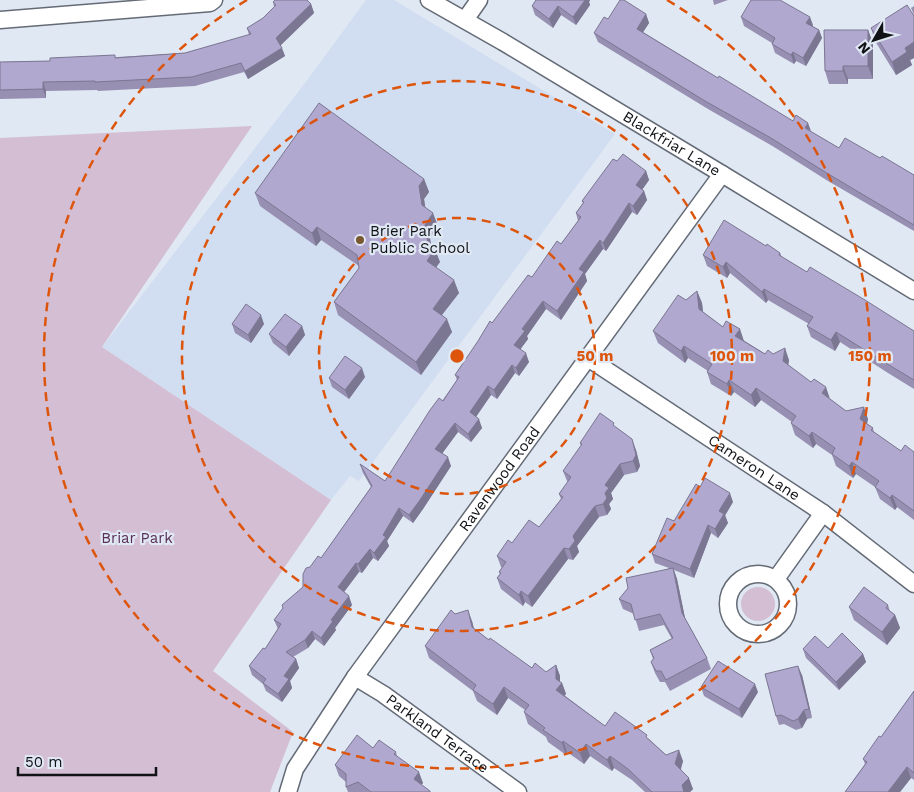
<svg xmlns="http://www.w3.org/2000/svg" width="914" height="792" font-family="'Work Sans',sans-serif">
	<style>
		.built { fill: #d1ddf0 }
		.green { fill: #d4bed3 }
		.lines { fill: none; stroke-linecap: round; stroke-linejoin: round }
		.street-casing { stroke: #646b76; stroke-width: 19 }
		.street { stroke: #fff; stroke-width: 16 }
		.wall { fill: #9790b2 }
		.shaded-wall { fill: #7b7691 }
		.building { fill: #b0a8cf; stroke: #7b7691 }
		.ring { fill: none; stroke: #dd550c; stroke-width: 2.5; stroke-dasharray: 9 6 }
		.poi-dot { fill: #79572f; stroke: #e0e8f4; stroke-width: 2 }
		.labels { text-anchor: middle; stroke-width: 4.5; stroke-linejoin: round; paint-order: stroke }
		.street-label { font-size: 15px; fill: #101216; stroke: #e0e8f4 }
		.poi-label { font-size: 15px; fill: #101216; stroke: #e0e8f4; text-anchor: start }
		.park-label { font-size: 15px; fill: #592f58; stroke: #e0e8f4 }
		.centre { fill: #dd550c; stroke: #e0e8f4; stroke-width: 2.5 }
		.ring-label { font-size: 15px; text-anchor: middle; font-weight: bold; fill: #dd550c; stroke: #e0e8f4; stroke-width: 4.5; stroke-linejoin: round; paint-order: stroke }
	</style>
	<rect width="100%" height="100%" fill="#e0e8f4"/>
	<path class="built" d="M366,0H394L615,134L359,481L350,476L331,500L102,347L308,79Z"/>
	<path class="green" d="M252,126L102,347L331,500L213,671L293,732L270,792H0V138Z
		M741 604a17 17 0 1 1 34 0a17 17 0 1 1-34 0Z"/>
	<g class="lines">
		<g class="street-casing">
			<g id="street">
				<path id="s1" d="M429,0L503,42L722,174L914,291"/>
				<path d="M0,20L210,3L214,0"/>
				<path d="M465,20L479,0"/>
				<path id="s2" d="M588,358L823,513L914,584"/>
				<circle cx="758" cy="604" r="30"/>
				<path d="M776,579L823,513"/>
				<path id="s3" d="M355,677L383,694L518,792"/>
				<path id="s4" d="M288,792L295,769L355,677L722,174"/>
			</g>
		</g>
		<use href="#street" class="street"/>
	</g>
	<path class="wall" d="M536,0H590L589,2L590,5L576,25L561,15L553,28L535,15L532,6Z
		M713,0H728L714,5Z
		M273,2L311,4L314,13L280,45L285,56L248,79L244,72L195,86L98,91L97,90L46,91V98L0,99V62L50,61L185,53L249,35L247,28L263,18L274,7Z
		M914,6V58L910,60L912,65L896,75L875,41L871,28L914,15L911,8Z
		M646,14L649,23L643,32L718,78L839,148L880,158L914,175V231L828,181L774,147L708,109L598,42L594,33L608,19Z
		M741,17L813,25L812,26L819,30L822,38L806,66L796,61L794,64L775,53L772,44V43L744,26Z
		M868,30L873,43V79H848V84H829L825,71Z
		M617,161L646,171L649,180L642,190L644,191L647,200L637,215L632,212L606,251L603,249L585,274L587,281L561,320L546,309L527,336L528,339L520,349L529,362L519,376L515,373L497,399L491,395L476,417L482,428L471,442L458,432L442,453L451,466L423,509L413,523L403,516L387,541L389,546L378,561L373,558L362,573L359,572L344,592L352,605L335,628L336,630L324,646L315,639L308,648L293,657L296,659L299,668L290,681L292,688L282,702L266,691L263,684L252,675L249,666L265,649L278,629L274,620L303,587L310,567L321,558L371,487L363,473L360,464L385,481L457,380L455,375L492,323L561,244L578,221L576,213L583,203L582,201Z
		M424,179L429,192L424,199L425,208L438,226L430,238L431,246L440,262L436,267L459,293L442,315L452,332L421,375L338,315L334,302L359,268V266L321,240L316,246L260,206L255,193Z
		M766,246L780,253L782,257L807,272L914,331V389L888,373L840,342L835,351L811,337L807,326L809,324L768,300L766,303L730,273L727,278L707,266L703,255Z
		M697,291L702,303L703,312L723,327L765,354H773L789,360L788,365L830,399L846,411L868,419L867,424L873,428L874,433L901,451L914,452V520L897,507L895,510L880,499L875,487L856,474L853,478L836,466L832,455L816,444L813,448L795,435L791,423L792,422L761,400L755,407L734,392L731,396L711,384L707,372L708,371L688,358L685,363L658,343L653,331L686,300Z
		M232,324H264L251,343L235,333Z
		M302,326L305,335L289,356L273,343L269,334Z
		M365,377L349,399L332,387L329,378Z
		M616,427L636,450L640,466L637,472L624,475L611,493L613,499L609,504L611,509L607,515L599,517L592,525L577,546L579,552L573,560L568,559L532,607L525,602L523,606L501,589L497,578L500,574L499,572L502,568L501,567L497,556L512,543L539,527L561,499L559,494L568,482L567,481L563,471L581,446L580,443Z
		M700,487L733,502L725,516L728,523L718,538L711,533L694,578L674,570L677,579L685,618L707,658L711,669L670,691L665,682H660L655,673L651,662L653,659L650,650L672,639L664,625L639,631L634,614L623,609L619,599L669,568L655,563L652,554L674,521Z
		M888,605L890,611L895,615L900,628L887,645L854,620L849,607Z
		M455,614L472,621L474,629L489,640L532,668L546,672L556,665L560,676V682L562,683L566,694L564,695L605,726L649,739L666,755L683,761L681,769L693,789L690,792H645L632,780L614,768L612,771L590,756L584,764L567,752L566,755L548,742L546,737L528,724L524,712L525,710L508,698L497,715L477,701L473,691L429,658L425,646Z
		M828,648L863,654L866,662L839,690L806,658L803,649Z
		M802,675L812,718L807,719L802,728L796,730L784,724L779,725L776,716Z
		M701,687L758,692L742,718L704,696Z
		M914,691V780L911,778L900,792H845L865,764L863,759L881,737Z
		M373,748L396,752L397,756L423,783L421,785L430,792H348L346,787V782L339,776L335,765Z"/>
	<path class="shaded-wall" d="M585,0H590L589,2L590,5L576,25L573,17Z
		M311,4L314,13L279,47L276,38Z
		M558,6L561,15L553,28L549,19Z
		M646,14L649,23L640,37L637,29Z
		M810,17L813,25L809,31L806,23Z
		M819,30L822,38L806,66L803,58Z
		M868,30L873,43V79L868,66Z
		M914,42V58L910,60L912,65L896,75L892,62L905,48Z
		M282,48L285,56L248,79L245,71Z
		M793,52L796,61L794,64L791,55Z
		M843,66L848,79V84L843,71Z
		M43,82L46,91V98L43,89Z
		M808,123L811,131L805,128Z
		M646,171L649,180L639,194L636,185Z
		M424,179L429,192L424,199L427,218L422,205L419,186Z
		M644,191L647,200L637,215L633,206Z
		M629,203L632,212L606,251L603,243Z
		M433,213L438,226L430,238L432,254L435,249L440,262L432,273L427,261L428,244L425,225Z
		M317,227L321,240L316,246L312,233Z
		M600,240L603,249L585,274L587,281L561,320L557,311L579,269Z
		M726,262L730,273L727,278L723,267Z
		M454,280L459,293L437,321L433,309Z
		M764,289L768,300L766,303L762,292Z
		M697,291L702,303L704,321L699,309Z
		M543,301L546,309L527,336L528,339L517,354L514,345L522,329Z
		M261,315L264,324L251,343L248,335Z
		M447,319L452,332L421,375L416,362Z
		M302,326L305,335L289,356L286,347Z
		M740,329L744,341L735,336Z
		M836,332L840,342L835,351L831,340Z
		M684,346L688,358L685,363L681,351Z
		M785,348L789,360L787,373L783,361Z
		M526,353L529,362L519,376L516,368Z
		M512,365L515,373L497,399L494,390Z
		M362,368L365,377L349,399L345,390Z
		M729,380L734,392L731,396L727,384Z
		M488,386L491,395L473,421L470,412Z
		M826,387L830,399L822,393Z
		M756,388L761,400L755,407L751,395Z
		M864,407L868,419L865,431L860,419Z
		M479,419L482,428L471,442L468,434Z
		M455,423L458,432L439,458L435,449Z
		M812,432L816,444L813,448L809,436Z
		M632,439L636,450L640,466L637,472L633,461Z
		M448,457L451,466L423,509L413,523L409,515Z
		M852,462L856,474L853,478L849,466Z
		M620,464L624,475L611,493L613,499L609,504L611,509L607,515L603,504L605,493V485Z
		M730,493L733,502L725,515L728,523L718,538L715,529L719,511Z
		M892,495L897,507L895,510L890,498Z
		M595,506L599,517L577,546L579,552L573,560L569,549L573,536Z
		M399,508L403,516L387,541L389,546L378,561L374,553L383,535Z
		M708,525L711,533L694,578L690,569Z
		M564,548L568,559L532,607L528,596Z
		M370,549L373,558L362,573L358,564Z
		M356,563L359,572L341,596L338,587Z
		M673,568L677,579L686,623L682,613Z
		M521,591L525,602L523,606L519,595Z
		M349,596L352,605L335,628L336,630L324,646L321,638L331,620Z
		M468,610L472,621L476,638L472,627Z
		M895,615L900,628L887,645L882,632Z
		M312,631L315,639L308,648L305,640Z
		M863,654L866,662L839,690L836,682Z
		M296,659L299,668L290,681L292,688L282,702L278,694L284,676Z
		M556,665L560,676V684L562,683L566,694L560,701L556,690Z
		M798,666L802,675L812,718L809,709Z
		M755,684L758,692L742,718L739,709Z
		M504,687L508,698L497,715L493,704Z
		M804,710L807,719L802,728L798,719Z
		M563,741L567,752L566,755L562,743Z
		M586,744L590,756L584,764L580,753Z
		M679,750L683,761L679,775L675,764Z
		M610,756L614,768L612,771L607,760Z
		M907,767L911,778L900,792H888Z
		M419,772L423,783L417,790L414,779Z
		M689,778L693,789L690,792H684L682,785Z"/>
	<path class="building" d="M275,0H307L311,4L276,38L282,48L245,71L241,63L192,77L95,82V81L43,82V89L0,90V62L50,61V58L115,55V58L185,53L251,34L247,28L263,18L276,5L273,2Z
		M536,0H585L573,17L558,6L549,19L532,6Z
		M620,0H624L646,14L637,29L718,78L719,76L793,121L796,115L808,123L805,128L839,148L845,138L880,158L882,156L914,175V225L825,172L771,138L705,101L594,33L604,17L608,19Z
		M751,0H780L810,17L806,23L819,30L803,58L793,52L791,55L772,44L775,38L741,17Z
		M907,5L914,16V42L905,48L907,52L892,62L871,28Z
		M824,30H868V66H843V71H825Z
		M319,103L424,179L419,186L422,205L433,213L425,225L428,244L435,249L427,261L454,280L433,309L447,319L416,362L334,302L359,268L357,255L317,227L312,233L255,193Z
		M623,154L646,171L636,185L644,191L633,206L629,203L603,243L600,240L579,269L584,272L557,311L543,301L522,329L525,331L514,345L526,353L516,368L512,365L494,390L488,386L470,412L479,419L468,434L455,423L435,449L448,457L420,500L409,515L399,508L383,535L386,537L374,553L370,549L358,564L356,563L338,587L349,596L331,620L333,621L321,638L312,631L305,640L286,652L296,659L284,676L289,679L278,694L263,683L266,679L249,666L263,648L265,649L281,624L274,620L283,608L282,605L303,587V574L306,568L310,567L318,556L321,558L372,486L360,464L385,481L430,410L439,398L443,401L459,377L455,375L478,341L490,321L492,323L528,275L532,277L557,241L561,244L581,217L576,213L584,202L582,201L613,159L617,161Z
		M724,220L766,246L767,244L780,253L779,255L807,272L810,267L865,300L914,331V380L884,362L836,332L831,340L807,326L813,317L764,289L762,292L726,262L723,267L703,255Z
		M697,291L699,309L723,327L726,321L740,329L735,336L765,354L768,350L773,354L785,348L783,361L811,382L814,379L826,387L822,393L846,411L864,407L860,419L873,428L871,430L901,451L905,445L914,452V511L892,495L890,498L875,487L879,481L852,462L849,466L832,454L835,448L812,432L809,436L791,423L796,416L756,388L751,395L729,380L727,384L707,372L712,364L684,346L681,351L653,331L678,295L686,300Z
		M246,304L261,315L248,335L232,324Z
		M285,314L302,326L286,347L269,334Z
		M345,356L362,368L345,390L329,378Z
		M600,413L614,423L613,425L632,439L636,455L633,461L620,464L605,485L609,488L605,493L607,498L603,504L595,506L588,515L573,536L575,541L569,549L564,548L528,596L521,591L519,595L497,578L501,573L499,572L506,562L497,556L508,540L512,543L529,520L539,527L563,497L559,494L571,477L563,471L582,444L580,443Z
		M705,478L730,493L719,511L724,514L715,529L708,525L690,569L652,554L667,518L674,521L696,484L700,487Z
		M673,568L682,613L707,658L666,680L661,671H656L651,662L654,658L650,650L673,638L660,614L635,620L631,604L619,599L628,588L626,578Z
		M864,587L888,605L886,608L895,615L882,632L849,607Z
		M451,610L455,614L468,610L472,627L489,640L490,638L532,668L535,663L546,672L556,665V679L562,683L556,690L605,726L615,712L647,735L646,737L666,755L679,750L675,764L689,778L682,785L684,792H652L628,769L610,756L607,760L586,744L580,753L563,741L562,743L543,730L545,728L524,712L529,705L504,687L493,704L473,690L476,685L425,646Z
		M842,633L863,654L836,682L803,649L815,636L828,648Z
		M718,661L755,684L739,709L701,687Z
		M798,666L809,709L804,710L798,719L793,721L781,715L776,716L765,674Z
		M914,691V773L907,767L888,792H845L867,762L863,759L879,736L881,737Z
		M357,735L373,748L379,740L396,752L394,754L419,772L414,779L430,791V792H371L358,782L346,787V774L335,765Z"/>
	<g class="ring">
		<circle cx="457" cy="356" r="138"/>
		<circle cx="457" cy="356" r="275"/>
		<path d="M667 0A413 413 0 1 1 247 0"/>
	</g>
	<circle class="poi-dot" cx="360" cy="240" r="5"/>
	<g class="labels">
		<g class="street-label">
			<text dy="5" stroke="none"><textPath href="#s1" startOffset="282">Blackfriar Lane</textPath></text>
			<text dy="5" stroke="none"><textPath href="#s2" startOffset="199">Cameron Lane</textPath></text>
			<text dy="5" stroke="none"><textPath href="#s4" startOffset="379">Ravenwood Road</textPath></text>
			<text dy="5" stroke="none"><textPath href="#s3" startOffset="100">Parkland Terrace</textPath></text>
		</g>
		<g class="poi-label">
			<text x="370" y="236">Brier Park<tspan x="370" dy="17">Public School</tspan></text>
		</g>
		<g class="park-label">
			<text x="137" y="543">Briar Park</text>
		</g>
	</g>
	<circle cx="457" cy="356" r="8" class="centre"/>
	<g class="ring-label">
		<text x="595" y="361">50 m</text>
		<text x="732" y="361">100 m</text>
		<text x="870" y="361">150 m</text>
	</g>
	<g transform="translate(874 40) rotate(231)" stroke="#e0e8f4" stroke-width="4" paint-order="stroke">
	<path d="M0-4L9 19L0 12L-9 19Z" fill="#101216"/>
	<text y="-8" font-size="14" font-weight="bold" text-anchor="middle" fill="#101216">N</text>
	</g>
	<path d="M18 767v8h138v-8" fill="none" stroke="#101216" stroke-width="2.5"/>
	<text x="25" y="767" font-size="15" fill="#101216" stroke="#e0e8f4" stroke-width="4" paint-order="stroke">50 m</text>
</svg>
